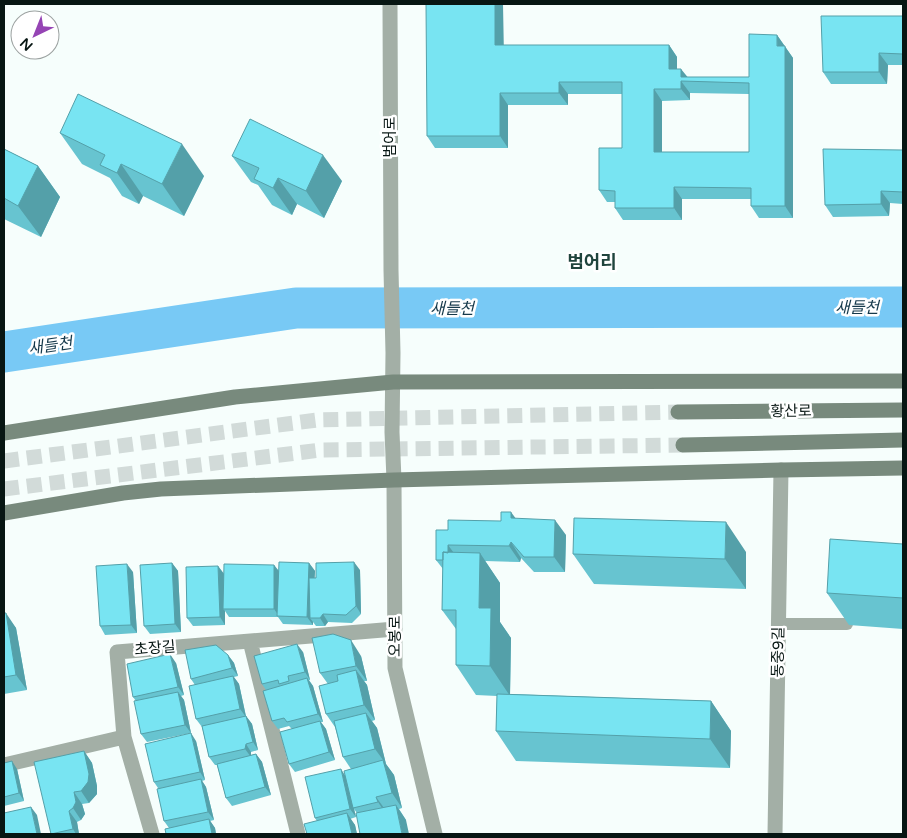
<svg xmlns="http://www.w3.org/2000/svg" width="907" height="838" font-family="'Varela Round','Noto Sans KR',sans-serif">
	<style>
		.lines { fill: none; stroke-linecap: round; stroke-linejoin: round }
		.river { stroke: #78c9f5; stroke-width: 41 }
		.secondary-tunnel { stroke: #d2dbd9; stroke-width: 15; stroke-dasharray: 15 8; stroke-linecap: butt }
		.service { stroke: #a3afa6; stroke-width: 12 }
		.minor { stroke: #a3afa6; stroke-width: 15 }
		.secondary { stroke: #788a7d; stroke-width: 15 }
		.wall { fill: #67c4d0; fill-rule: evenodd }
		.shaded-wall { fill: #54a0a9 }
		.building { fill: #78e4f2; stroke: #54a0a9; fill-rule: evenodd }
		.labels { text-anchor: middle; stroke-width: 5; stroke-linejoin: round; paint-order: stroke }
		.street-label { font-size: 15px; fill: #071613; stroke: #fff }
		.water-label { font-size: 16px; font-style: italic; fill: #15394b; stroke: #fff }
		.quarter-label { font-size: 18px; font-weight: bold; fill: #20443d; stroke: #fff }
	</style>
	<rect width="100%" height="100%" fill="#f6fefc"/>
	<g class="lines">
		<path class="river" d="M4,352L296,308L903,307"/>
		<path class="secondary-tunnel" d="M4,461L317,420L678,412
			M4,489L321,450L683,445"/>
		<path class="service" d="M779,624H847"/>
		<path class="minor" d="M390,4L391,270L393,353L392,432L394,480L395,668L435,834
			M250,641L298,834
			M4,765L124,737
			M152,834L124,737L117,652L395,629
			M775,834L781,470"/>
		<path class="secondary" d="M678,412L903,410
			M4,433L235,397L393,382L903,381
			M683,445L903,440
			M4,513L123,493L161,489L394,480L781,470L903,468"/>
	</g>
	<path class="wall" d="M903,16V65H888L887,84H831L823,72Z
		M777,35L793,58V218H759L751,206V199H682V220H623L615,208V202H607L599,190L622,148V94H568V105H508V148H435L427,136L504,45H669L677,57V69L687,77H749ZM690,93L749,94V152H662V101L690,100Z
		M60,133L204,176L184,216L143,196L139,204L122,196L110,178L82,164Z
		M4,149L38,166L60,197L41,237L4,219Z
		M903,150V204L890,203L889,216L833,217L825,205Z
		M232,156L342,181L324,218L297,204L292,215L272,205L258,185L251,182Z
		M515,519L566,535L565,572H534L521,558L520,562L485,561L500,583V622L511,638L510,694L711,701L731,731L730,768L516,761L496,731L497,696L476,695L456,665V629L442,610L443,569L436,560L448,530Z
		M903,544V629L849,625L827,593Z
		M746,552V589L594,584L573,554Z
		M172,563L178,571L181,632L150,634L144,626Z
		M309,563L315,571L314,578L360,570L361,614L352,623L328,622L325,626H316L313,622V625L283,624L278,617H229L225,611V625L193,626L187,618L218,566L224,574L274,565L279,571Z
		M133,572L137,633L105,635L100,626Z
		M4,613L16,628L27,690L4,694Z
		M303,652L310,680H309L313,686L323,722H321L326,729L335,760L295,772L289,764L292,729L289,726L278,729L272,721L266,690L262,684Z
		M228,655L234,663L238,676L234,677L239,684L246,716L252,724L258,750L251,752V755L256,754L262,762L271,795L232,806L226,798L217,765H215L209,757L202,727L196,719L195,685L191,679Z
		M361,656L367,681H364L367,685L375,720L372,721L377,728L386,764L394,775L402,808L399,809L406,820L357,813L354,809L356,817L350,819L355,825L357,834H307L317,821L315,818L345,774L351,769L343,757L335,727L326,714L328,684L320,673Z
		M176,663L184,695L181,696L184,700L191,733L147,742L141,734L136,701L133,697Z
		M196,741L205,780L202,781L206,787L214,820L210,821L215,828L216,834H166L169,828L164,821L158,788L154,782Z
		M84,751L92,763L97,786V794L89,803L82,804L85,814L81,820L77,822L79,834H51Z
		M4,763L17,769L24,801L4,806Z"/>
	<path class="shaded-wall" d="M495,4H503L504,57L495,45Z
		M777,35L793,58V218L785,206Z
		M669,45L677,57V80L669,69Z
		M879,53L888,65L887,84L879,72Z
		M681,69L690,80L681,77Z
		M681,81L690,93V100L681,89Z
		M559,82L568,94V105L559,93Z
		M654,89L662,101V164L654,152Z
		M500,93L508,105V148L500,136Z
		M182,144L204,176L184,216L162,184Z
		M323,155L342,181L324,218L306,191Z
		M121,164L143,196L139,204L117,173Z
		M38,166L60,197L41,237L18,206Z
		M278,178L297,204L292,215L273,188Z
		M674,187L682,199V220L674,208Z
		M881,191L890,203L889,216L881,204Z
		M511,512L522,527L511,518Z
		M555,520L566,535L565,572L554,557Z
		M726,522L746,552V589L725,559Z
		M511,542L521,558L520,562L509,546Z
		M448,545L459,560H448Z
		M480,553L500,583V622L511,638L510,696L490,666L479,608Z
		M354,562L360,570L361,614L356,606Z
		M172,563L178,571L181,632L175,624Z
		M309,563L315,571L313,618H310L313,622V625L307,617Z
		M127,564L133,572L137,633L131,625Z
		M274,565L280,573L279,616L274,609Z
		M218,566L224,574L223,609L225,611V625L220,617Z
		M6,613L16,628L27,690L16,675Z
		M323,614L328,622L325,626L320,618Z
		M351,640L361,656L367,681L356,666Z
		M297,644L303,652L310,680L305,672Z
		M170,654L176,663L184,695L178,687Z
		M228,655L234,663L238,676L232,668Z
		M356,670L367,685L375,720L364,705Z
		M233,676L239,684L246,717L240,709Z
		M307,678L313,686L323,722L318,714Z
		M178,692L184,700L191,733L185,725Z
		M711,701L731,731L730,768L710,739Z
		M366,713L377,728L386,764L375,749Z
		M246,716L252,724L258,750L253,742Z
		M320,721L326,729L335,760L329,752Z
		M191,733L196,741L205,780L200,772Z
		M246,744L251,752V757L245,749Z
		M84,751L92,763L97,786V794L89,803L81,791Z
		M256,754L262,762L271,795L265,787Z
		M383,760L394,775L402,808L392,793Z
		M12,761L17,769L24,801L19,793Z
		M341,769L346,777L356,817L350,809Z
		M201,779L206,787L214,820L208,812Z
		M74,792L82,804L85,814L81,820L73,808Z
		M376,797L387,812L388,817L378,802Z
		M396,805L406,820L409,834H402Z
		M31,807L37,815L41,834H37Z
		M69,811L77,822L79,834H76L73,829Z
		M347,813L355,825L357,834H352Z
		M209,819L215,828L216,834H212Z"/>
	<path class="building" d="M426,4H495V45H669V69H681V77H749V34L777,35V46H785V206H751V188L674,187V208H615V191L599,190V148H622V82H559V93H500V136H427ZM681,81L749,83V152H654V89H681Z
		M821,16H903V54L879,53V72H823Z
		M78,94L182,144L162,184L121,164L117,173L100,165L105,155L60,133Z
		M250,119L323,155L306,191L278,178L273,188L254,179L259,168L232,156Z
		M4,149L38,166L18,206L4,198Z
		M823,149L903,150V192L881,191V204L825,205Z
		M501,512H511V518L555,520L554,557H524L511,542L509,546L448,545V553L443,552V560H436V530H448V520L501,521Z
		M574,518L726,522L725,559L573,554Z
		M830,539L903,544V598L827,593Z
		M443,552L480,553L479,608H491L490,666L456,665V610H442Z
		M279,562L309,563L307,617L277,616Z
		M354,562L356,606L346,615L323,614L320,618H310L309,578H316V563Z
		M172,563L175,624L144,626L140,565Z
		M127,564L131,625L100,626L96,566Z
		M224,564L274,565V609H223Z
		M218,566L220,617L187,618L186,567Z
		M4,613H6L16,675L4,677Z
		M333,634L351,640L356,666L320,673L312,638Z
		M297,644L305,672L288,676L289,681L279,684L278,680L262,684L254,656Z
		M216,645L228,655L232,668L191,679L185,650Z
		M170,654L178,687L133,697L127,664Z
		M356,670L364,705L326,714L319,686L338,681L337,675Z
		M233,676L240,709L196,719L189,686Z
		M307,678L318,714L287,722L284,718L272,721L263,691Z
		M178,692L185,725L141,734L134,701Z
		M497,694L711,701L710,739L496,731Z
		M366,713L375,749L343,757L334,721Z
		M246,716L253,742L246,744L245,749L209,757L202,726Z
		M320,721L329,752L289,764L280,732Z
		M191,733L200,772L154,782L145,744Z
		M84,751L89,774L88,782L81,791L74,792L76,802L73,808L69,811L73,829L51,834L34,762Z
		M256,754L265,787L226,798L217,764Z
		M383,760L392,793L376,797L378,802L353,808L344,771Z
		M12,761L19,793L4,797V763Z
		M341,769L350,809L315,818L305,777Z
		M201,779L208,812L164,821L157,789Z
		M396,805L402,834H360L356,813Z
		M31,807L37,834H4V813Z
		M347,813L352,834H307L304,824Z
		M209,819L212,834H166L165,829Z"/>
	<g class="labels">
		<g class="street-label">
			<text transform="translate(390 137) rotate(-90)" y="5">범어로</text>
			<text transform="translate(791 411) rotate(-1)" y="5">황산로</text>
			<text transform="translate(395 636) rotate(-90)" y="5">오봉로</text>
			<text transform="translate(155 648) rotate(-5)" y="5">초장길</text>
			<text transform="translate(778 652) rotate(-89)" y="5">동중9길</text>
		</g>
		<g class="water-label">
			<text x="857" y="313">새들천</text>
			<text x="452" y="314">새들천</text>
			<text transform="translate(50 345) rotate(-8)" y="6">새들천</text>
		</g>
		<g class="quarter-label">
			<text x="592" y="268">범어리</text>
		</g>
	</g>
	<rect width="907" height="838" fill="none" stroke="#071613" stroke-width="10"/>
	<g transform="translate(35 35) rotate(223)"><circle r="24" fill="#ffffff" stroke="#9ca2a1"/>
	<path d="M0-4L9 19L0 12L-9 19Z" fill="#9544b4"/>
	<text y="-8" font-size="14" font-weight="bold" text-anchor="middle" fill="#071613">N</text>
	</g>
</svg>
